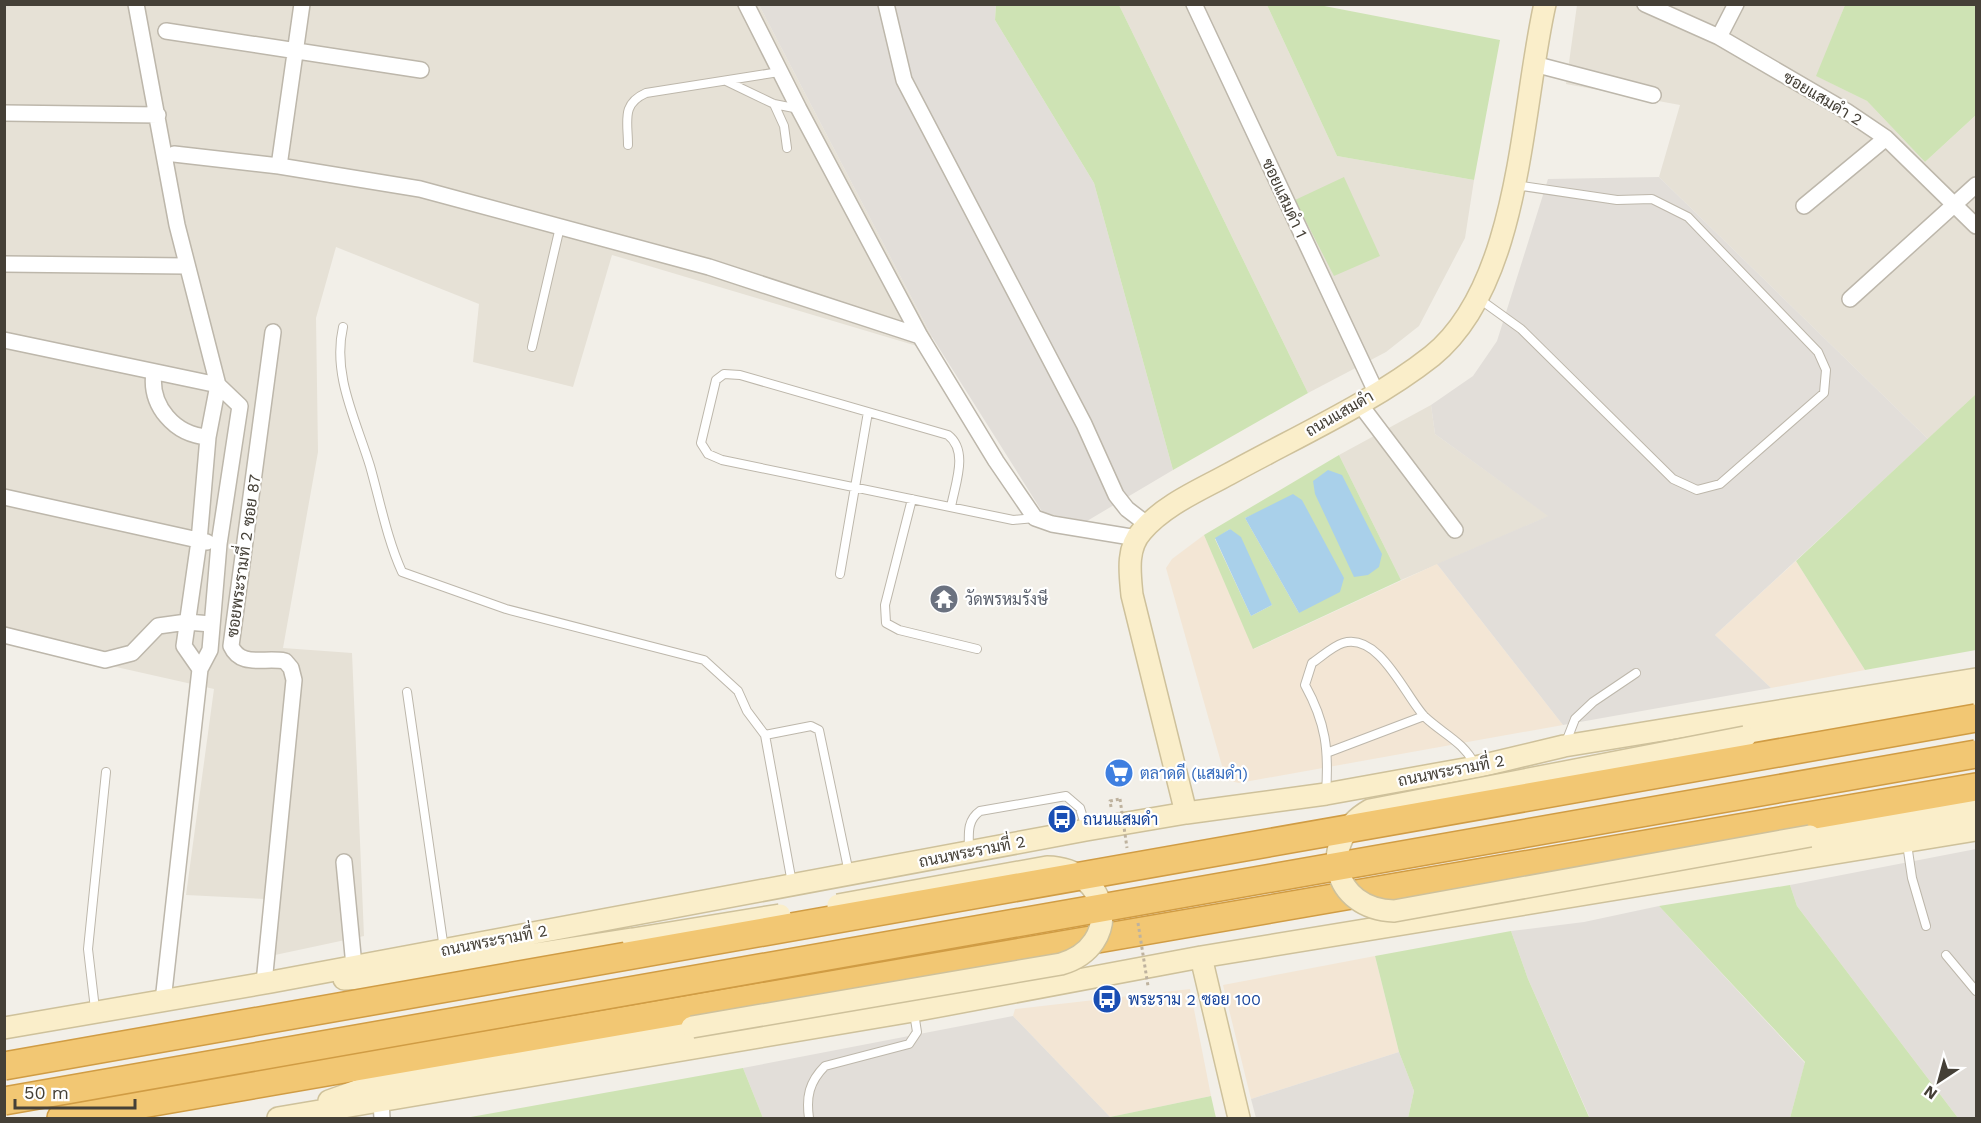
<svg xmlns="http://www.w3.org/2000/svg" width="1981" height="1123" font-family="'Work Sans',Sarabun,sans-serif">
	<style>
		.residential { fill: #e6e1d6 }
		.commercial { fill: #f3e6d5 }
		.industrial { fill: #e2ded9 }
		.green { fill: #cee3b4; fill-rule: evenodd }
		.water { fill: #a9d0ea }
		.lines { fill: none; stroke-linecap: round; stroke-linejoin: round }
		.lane-casing { stroke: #bdb7ab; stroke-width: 10 }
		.street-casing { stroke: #bdb7ab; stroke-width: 18 }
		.secondary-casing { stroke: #cec19b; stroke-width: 24 }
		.highway-casing { stroke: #d09c44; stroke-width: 30 }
		.path { stroke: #beb29e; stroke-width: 3; stroke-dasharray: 3 3; stroke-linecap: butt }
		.lane { stroke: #fff; stroke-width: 8 }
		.street { stroke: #fff; stroke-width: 15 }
		.secondary { stroke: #faeeca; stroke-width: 21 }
		.highway { stroke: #f2c773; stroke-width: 27 }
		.secondary-bridge-casing { stroke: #cec19b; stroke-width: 24; stroke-linecap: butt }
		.highway-bridge-casing { stroke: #d09c44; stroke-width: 30; stroke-linecap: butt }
		.path-bridge { stroke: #beb29e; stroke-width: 3; stroke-dasharray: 3 3; stroke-linecap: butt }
		.secondary-bridge { stroke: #faeeca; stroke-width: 21 }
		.highway-bridge { stroke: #f2c773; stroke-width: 27 }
		.labels { text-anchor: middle; stroke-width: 4.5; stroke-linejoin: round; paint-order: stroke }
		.street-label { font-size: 16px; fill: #454037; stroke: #fff }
		.worship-label { font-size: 16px; fill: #5b616d; stroke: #fff; text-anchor: start }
		.shop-label { font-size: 16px; fill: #366cbe; stroke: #fff; text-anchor: start }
		.transit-label { font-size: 16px; fill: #164399; stroke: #fff; text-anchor: start }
	</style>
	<rect width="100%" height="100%" fill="#f2efe8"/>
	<path class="residential" d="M5,5H759L932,337L917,346L612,255L573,387L473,362L479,304L336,247L316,318L318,452L283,648L352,653L364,936L275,955L266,899L186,895L214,689L5,642Z
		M1119,5H1267L1337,156L1474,180L1465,238L1419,326L1386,352L1308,393Z
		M1577,5H1845L1817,76L1867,101L1925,162L1976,115V394L1928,439L1659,177L1680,105L1566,84Z
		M1431,405L1435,434L1549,516L1401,580L1339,455Z"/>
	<path class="commercial" d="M1204,535L1254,649L1437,564L1563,725L1239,783L1226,780L1166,568L1172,559Z
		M1796,561L1865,670L1771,688L1715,635Z
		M1375,956L1399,1052L1251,1099L1223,985Z
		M1190,989L1211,1096L1110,1117L1013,1016L1015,1009Z"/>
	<path class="industrial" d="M759,5H996L995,20L1094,183L1173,470L1087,521L1043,513L932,337Z
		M1659,177L1928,439L1715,635L1771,688L1563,725L1437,564L1548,516L1435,434L1431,405L1473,376L1497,341L1548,179Z
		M1976,849V1118H1958L1797,906L1790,885Z
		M1659,906L1805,1063L1790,1118H1585L1589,1116L1528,979L1511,931L1584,922Z
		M1013,1016L1111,1118H763L743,1068Z
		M1399,1052L1414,1091L1408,1118H1256L1251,1099Z"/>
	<path class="green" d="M996,5H1119L1308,393L1173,470L1094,183L995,20Z
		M1267,5H1319L1500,40L1474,180L1337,156Z
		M1845,5H1976V115L1925,162L1867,101L1816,76Z
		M1344,177L1380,256L1334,276L1295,200Z
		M1976,394V650L1865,670L1796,561Z
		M1339,455L1401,580L1253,649L1204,535ZM1269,508L1299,613L1245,518ZM1230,529L1272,605L1251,616L1215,539Z
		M1790,885L1797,906L1958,1118H1790L1805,1062L1659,906Z
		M1511,931L1528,979L1589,1117L1408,1118L1414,1091L1399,1052L1375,956Z
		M743,1068L763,1118H465Z
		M1211,1096L1216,1118L1110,1117Z"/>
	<path class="water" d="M1328,470L1342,475L1382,554L1379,567L1368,575L1354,577L1315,494L1313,481Z
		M1293,494L1302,500L1344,578L1340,592L1299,613L1245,518Z
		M1230,529L1241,537L1272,605L1251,616L1215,538Z"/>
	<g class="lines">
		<g class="lane-casing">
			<path id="lane" d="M726,81L774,104L799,109
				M774,104L784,126L787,148
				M628,145C628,121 621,104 646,93L779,72
				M1478,298L1521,329L1673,479L1697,490L1720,484L1824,393L1826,370L1818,352L1688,217L1652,199L1617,200L1515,185
				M343,327C332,375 356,420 370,466C380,501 387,539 402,572L506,609L704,660L738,691L747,711L765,735L792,883
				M532,347L560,227
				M912,499L885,605L886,623L899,630L977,649
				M951,507C955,484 969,451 948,435L740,375L724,374L716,380L701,443L708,454L722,460L1013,520L1035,518
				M840,574L868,412
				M407,692L444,949
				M765,735L811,726L819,730L849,873
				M1566,742L1575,719L1593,702L1636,673
				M1329,752L1424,716
				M1326,793C1329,750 1326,723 1305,685L1312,663C1321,657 1333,646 1343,643C1380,632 1406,698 1425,717C1443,734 1464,742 1475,765
				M1907,844L1912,878L1926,926
				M969,851C969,835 966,821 980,811L1066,796L1080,808L1086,828
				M1946,955L1976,991
				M95,1009L88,949L106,772
				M809,1118C806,1097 809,1082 825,1066L909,1044L917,1032L914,1013"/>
		</g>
		<g class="street-casing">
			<path id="street" d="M136,4L177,225L218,385L208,437L199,541L184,646L200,669
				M746,4L799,109L920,336L996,461L1035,518L1052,524L1137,538
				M886,4L904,80L1084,424L1116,495L1127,509L1148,525
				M1194,4L1376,392
				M1645,4L1719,37L1846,111L1886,138L1976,226
				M166,31L421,70
				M1719,37L1736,4
				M1534,64L1653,95
				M4,113L158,115
				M174,154L279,166L420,189L709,267L920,336
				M279,166L302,4
				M1804,206L1886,138
				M4,264L186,266
				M1850,299L1976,185
				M4,340L218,385L240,406L219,544L210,650L200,669L163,1001
				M154,372C149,406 175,435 208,437
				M1359,403L1455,530
				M4,497L207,542
				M4,635L105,660L132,653L158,626L187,622L211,624
				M344,862L354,966
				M264,983L294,680L291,668L285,661C264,657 241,668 231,646L273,332
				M381,1102L382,1118"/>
		</g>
		<g class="secondary-casing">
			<path id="secondary" d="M1745,737L1976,698
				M1186,813L1132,595C1130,574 1126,548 1142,531C1164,505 1200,490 1229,474C1294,438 1374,402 1432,356C1521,284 1521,109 1545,4
				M1810,836L1976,809
				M1201,957L1239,1118
				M344,979L387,977L633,939
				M4,1028L271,982L1086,830L1186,813L1326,794L1476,767L1564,746L1976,679
				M329,1101L391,1079L692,1027
				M278,1118L913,1011L1201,957L1976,830"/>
		</g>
		<g class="highway-casing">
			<path id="highway" d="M61,1118L1976,787"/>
		</g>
		<path class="path" d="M1111,807L1110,801L1120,799"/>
		<use href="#lane" class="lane"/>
		<use href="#street" class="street"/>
		<use href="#secondary" class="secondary"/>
		<use href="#highway" class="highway"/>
		<g class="secondary-bridge-casing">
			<path id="secondary-bridge" d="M1745,737L1370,810C1316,841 1332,909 1394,911L1810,836
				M633,939L780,915
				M692,1027L1061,964C1123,946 1111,868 1047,867L838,905"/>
		</g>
		<g class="highway-bridge-casing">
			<path id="highway-bridge" d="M4,1066L1976,718
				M4,1101L1976,754"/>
		</g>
		<path class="path-bridge" d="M1120,799L1127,848
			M1138,923L1148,986"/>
		<use href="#secondary-bridge" class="secondary-bridge"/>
		<use href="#highway-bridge" class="highway-bridge"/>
	</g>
	<defs>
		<g id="temple-disc" transform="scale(1.5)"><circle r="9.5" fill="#6b7280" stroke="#fff"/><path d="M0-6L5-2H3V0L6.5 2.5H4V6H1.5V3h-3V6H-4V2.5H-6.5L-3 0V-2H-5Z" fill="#fff"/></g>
		<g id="supermarket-disc" transform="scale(1.5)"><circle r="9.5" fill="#3f7fe0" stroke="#fff"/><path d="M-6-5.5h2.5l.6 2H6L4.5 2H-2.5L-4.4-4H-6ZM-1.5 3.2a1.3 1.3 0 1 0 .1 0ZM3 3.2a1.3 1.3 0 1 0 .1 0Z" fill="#fff"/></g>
		<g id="bus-disc" transform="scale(1.5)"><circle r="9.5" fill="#1a4fb4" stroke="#fff"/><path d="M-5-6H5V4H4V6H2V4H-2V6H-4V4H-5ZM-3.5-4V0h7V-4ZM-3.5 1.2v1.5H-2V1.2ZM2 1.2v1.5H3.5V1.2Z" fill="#fff"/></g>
	</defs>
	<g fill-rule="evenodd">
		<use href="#temple-disc" x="944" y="599"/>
		<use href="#supermarket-disc" x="1119" y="773"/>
		<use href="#bus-disc" x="1062" y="819"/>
		<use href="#bus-disc" x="1107" y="999"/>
	</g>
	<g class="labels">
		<g class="street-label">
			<text transform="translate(1823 98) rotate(31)" y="6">ซอยแสมดำ 2</text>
			<text transform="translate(1285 198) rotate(65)" y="6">ซอยแสมดำ 1</text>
			<text transform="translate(1339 413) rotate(-30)" y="6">ถนนแสมดำ</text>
			<text transform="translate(243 556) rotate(-82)" y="6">ซอยพระรามที่ 2 ซอย 87</text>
			<text transform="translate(1451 770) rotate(-11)" y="6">ถนนพระรามที่ 2</text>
			<text transform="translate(972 851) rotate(-11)" y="6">ถนนพระรามที่ 2</text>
			<text transform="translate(494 940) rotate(-11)" y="6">ถนนพระรามที่ 2</text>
		</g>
		<g class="worship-label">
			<text x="965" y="605">วัดพรหมรังษี</text>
		</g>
		<g class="shop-label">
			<text x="1140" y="779">ตลาดดี (แสมดำ)</text>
		</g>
		<g class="transit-label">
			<text x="1083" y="825">ถนนแสมดำ</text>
			<text x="1128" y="1005">พระราม 2 ซอย 100</text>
		</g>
	</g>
	<rect width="1981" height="1123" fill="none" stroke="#454037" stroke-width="12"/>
	<g transform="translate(1939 1081) rotate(216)" stroke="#ffffff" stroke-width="4.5" paint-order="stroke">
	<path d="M0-4.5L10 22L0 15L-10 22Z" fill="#454037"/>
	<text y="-9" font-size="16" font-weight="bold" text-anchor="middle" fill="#454037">N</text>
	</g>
	<path d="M15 1099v9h120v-9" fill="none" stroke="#454037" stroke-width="3"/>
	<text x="24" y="1099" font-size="18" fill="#454037" stroke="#ffffff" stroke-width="4.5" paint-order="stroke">50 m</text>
</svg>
